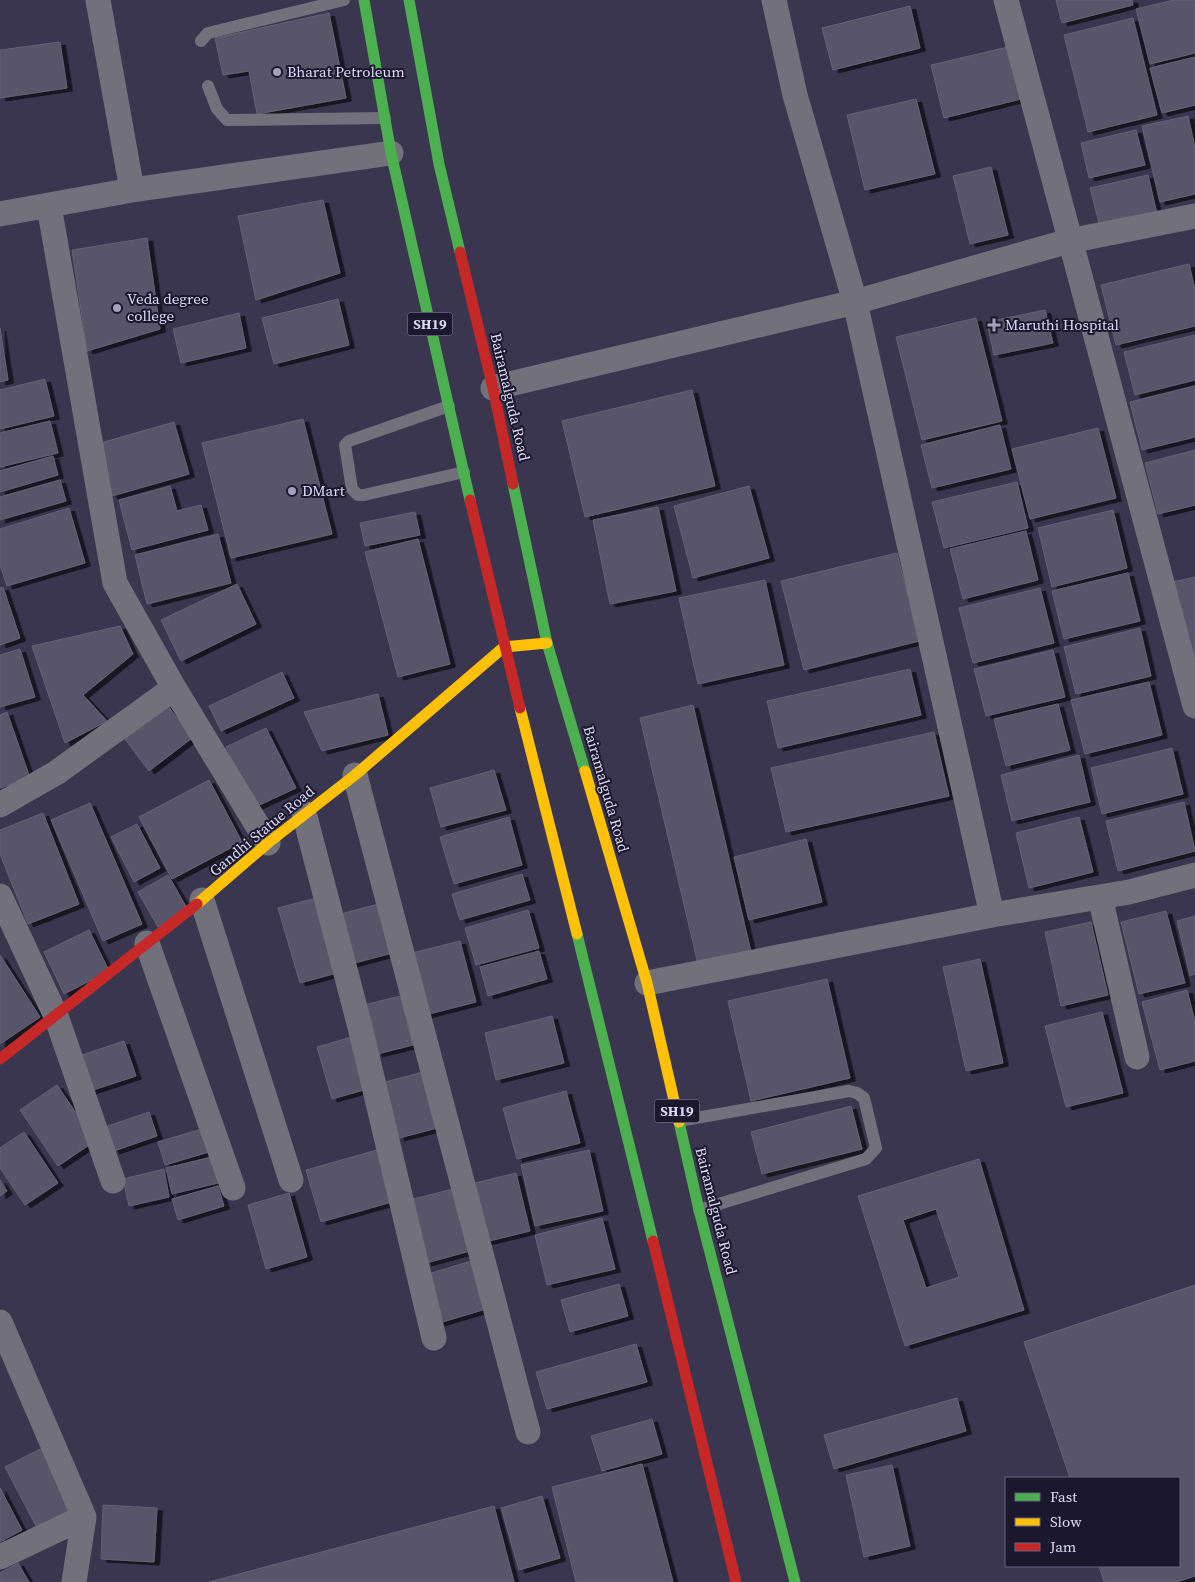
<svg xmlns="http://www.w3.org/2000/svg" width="1195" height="1582" font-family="'Source Serif 4',serif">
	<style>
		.building { fill: #58546a; stroke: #646177; fill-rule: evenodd; filter: url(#shadow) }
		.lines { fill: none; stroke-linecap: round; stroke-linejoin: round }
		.lane { stroke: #72717b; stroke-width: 12 }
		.street { stroke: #72717b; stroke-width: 25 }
		.fast { stroke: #4caf50; stroke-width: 11 }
		.slow { stroke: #ffc107; stroke-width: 11 }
		.jam { stroke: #c62828; stroke-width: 11 }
		.poi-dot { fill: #a3a0bd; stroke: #1b182e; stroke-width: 2 }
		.labels { text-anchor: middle; stroke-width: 4; stroke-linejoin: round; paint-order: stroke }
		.shield { fill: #1b182e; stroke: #a19fbb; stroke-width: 1 }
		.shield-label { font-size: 14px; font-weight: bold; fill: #dbd9f7 }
		.poi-label { font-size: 15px; fill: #dbd9f7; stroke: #1b182e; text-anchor: start }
		.street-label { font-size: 15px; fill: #dbd9f7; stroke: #1b182e }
	</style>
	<defs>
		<filter id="shadow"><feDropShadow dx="5.5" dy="3" stdDeviation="0" flood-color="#0009"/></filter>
	</defs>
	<rect width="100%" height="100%" fill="#3b3650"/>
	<path class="building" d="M1056,0H1132L1133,5L1062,23Z
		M1174,0H1195V53L1150,64L1136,9Z
		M910,6L920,48L833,70L822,28Z
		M329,13L346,98L257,114L249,71L223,75L215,38Z
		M1133,18L1157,115L1088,132L1064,35Z
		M60,42L67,88L0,98V50Z
		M1012,46L1025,98L944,118L931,65Z
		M1195,57V105L1162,113L1150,68Z
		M916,99L935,174L865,190L847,115Z
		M1188,116L1195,148V194L1160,202L1142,126Z
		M1136,130L1145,165L1089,178L1081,143Z
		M991,167L1008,235L970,244L953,176Z
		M1148,175L1157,214L1100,227L1090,188Z
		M323,200L340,273L256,300L238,216Z
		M147,238L160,329L87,351L72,250Z
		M1189,264L1195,290V326L1116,345L1101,285Z
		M338,299L349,345L274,364L262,318Z
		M1045,310L1053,343L994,355L987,322Z
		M239,313L246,348L181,363L173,329Z
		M976,318L1002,421L922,440L896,337Z
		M0,328L8,380L0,382Z
		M1195,335V380L1135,395L1124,352Z
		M45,379L54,416L0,429V390Z
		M1195,386V437L1142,450L1130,402Z
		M692,390L715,486L585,517L562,421Z
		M303,419L332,534L231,558L202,443Z
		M50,421L58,453L0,467V433Z
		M174,422L189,474L112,496L97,444Z
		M1000,425L1011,469L932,488L921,445Z
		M1098,428L1116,498L1030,519L1012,449Z
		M1195,450V505L1158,514L1145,463Z
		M53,456L58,475L0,492V471Z
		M60,480L66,501L0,520V497Z
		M1017,482L1028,528L944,548L932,502Z
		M170,486L177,511L201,505L208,530L132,550L119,500Z
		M749,486L769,558L693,578L674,506Z
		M658,507L676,591L610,604L593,520Z
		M69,508L85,563L7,586L0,565V529Z
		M1113,510L1127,568L1052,587L1038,528Z
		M415,512L420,535L365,546L360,523Z
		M1026,531L1038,580L963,599L950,549Z
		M218,534L231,583L147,604L135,555Z
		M418,539L450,664L398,677L365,552Z
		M897,553L919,641L804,670L781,581Z
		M1128,573L1140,621L1064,639L1052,591Z
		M1195,577V670L1173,582Z
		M765,580L784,665L698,684L679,598Z
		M237,584L256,624L181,661L161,620Z
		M3,587L20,638L0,645V588Z
		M1040,588L1054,643L973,663L959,608Z
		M120,626L133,654L83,695L107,721L65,743L32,646Z
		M1140,628L1151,676L1076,694L1064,647Z
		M20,649L35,697L0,707V655Z
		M1053,650L1065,697L986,716L974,669Z
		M910,669L921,715L778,748L767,701Z
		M282,672L294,698L221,731L209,706Z
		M1149,682L1162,735L1085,754L1071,700Z
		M378,694L388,735L322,751L304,712Z
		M1058,704L1070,750L1006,766L994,719Z
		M167,705L192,738L149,771L124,738Z
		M693,705L751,952L698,964L640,718Z
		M7,712L30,778L0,788V715Z
		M266,728L296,788L255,807L226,747Z
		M934,732L949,796L786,832L771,768Z
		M1172,748L1183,794L1102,814L1091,768Z
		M1079,755L1090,802L1012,821L1001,775Z
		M494,770L506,810L441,827L430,788Z
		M209,780L242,842L172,879L139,817Z
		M1184,802L1195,851L1118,871L1106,821Z
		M90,803L142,924L103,941L51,820Z
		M43,813L79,904L28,924L0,854V830Z
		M509,817L522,865L454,884L440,837Z
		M1079,817L1093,872L1029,888L1016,833Z
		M137,824L160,868L134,882L111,837Z
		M806,839L822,902L749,920L734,857Z
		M522,874L530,900L460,920L452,894Z
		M168,875L188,910L158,927L138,892Z
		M316,898L337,973L300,983L278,908Z
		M382,903L396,952L351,964L337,915Z
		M528,910L539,948L476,965L465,928Z
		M1166,911L1185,983L1139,994L1121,922Z
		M1195,916V974L1190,976L1177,921Z
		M1091,922L1108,995L1061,1006L1045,932Z
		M89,930L109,971L64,994L44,952Z
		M460,941L476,1002L425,1015L408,954Z
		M539,951L547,979L488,996L480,967Z
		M0,955L40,1017L0,1044Z
		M980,959L1003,1063L966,1071L943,967Z
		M827,979L850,1078L751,1101L728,1001Z
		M1187,990L1195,1022V1061L1160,1070L1142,1002Z
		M400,996L413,1045L377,1054L364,1005Z
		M1102,1012L1123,1093L1066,1107L1045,1026Z
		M552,1016L564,1063L496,1080L485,1033Z
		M359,1035L374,1087L332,1099L317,1047Z
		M124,1041L136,1076L90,1091L79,1056Z
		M431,1070L445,1126L399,1138L385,1082Z
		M57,1085L95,1141L58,1166L20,1110Z
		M566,1091L580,1143L517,1159L503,1108Z
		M851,1106L862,1149L762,1174L751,1132Z
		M149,1112L157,1136L114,1151L105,1127Z
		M205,1128L212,1151L165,1165L158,1142Z
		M24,1132L58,1183L25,1205L0,1168V1148Z
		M384,1148L399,1200L321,1222L306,1170Z
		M589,1150L603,1211L535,1226L521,1165Z
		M216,1156L222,1182L172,1194L166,1168Z
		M979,1159L1024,1310L905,1346L858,1196ZM936,1209L959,1277L926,1288L903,1220Z
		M164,1169L169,1197L129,1206L123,1179Z
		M516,1173L530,1231L481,1243L467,1185Z
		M0,1180L7,1191L0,1196Z
		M218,1186L224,1206L178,1220L172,1199Z
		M453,1189L470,1251L426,1263L409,1200Z
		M289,1193L307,1257L266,1269L248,1205Z
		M602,1218L615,1269L547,1285L535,1235Z
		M474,1260L489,1308L436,1324L422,1276Z
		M619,1284L628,1316L570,1332L561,1300Z
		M1195,1285V1576L1177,1582H1104L1099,1566H1179V1478H1070L1024,1342Z
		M636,1344L647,1382L547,1409L536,1372Z
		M957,1398L966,1431L834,1469L824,1435Z
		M652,1419L662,1454L602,1471L591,1436Z
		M46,1446L77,1507L37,1528L5,1467Z
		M642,1464L673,1582H576L552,1487Z
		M892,1465L910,1546L864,1557L846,1475Z
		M0,1488L22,1530L0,1542Z
		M542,1496L560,1558L519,1570L501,1508Z
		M103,1505L157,1508L154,1562L101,1559Z
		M494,1506L514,1582H209Z
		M18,1563L29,1582H0V1573Z"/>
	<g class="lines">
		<path class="lane" d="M201,41L208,33L344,0
			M208,86L217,109L227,120L385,118
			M449,406L349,441L345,445L352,489L358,495H364L464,472
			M679,1121L849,1091L857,1093L864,1098L876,1148L866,1159L699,1210"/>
		<path class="street" d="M98,0L132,190
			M774,0L795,95L855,302L992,915
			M1006,0L1195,706
			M49,206L115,583L174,688L268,843
			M0,214L132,190L391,153
			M493,388L855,302L1069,241L1195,216
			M355,775L528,1432
			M0,805L56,773L174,688
			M304,813L360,1027L434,1338
			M0,896L56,1016L113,1181
			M1100,897L1137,1057
			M202,900L291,1180
			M147,943L233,1188
			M647,983L992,915L1129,892L1195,875
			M0,1322L84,1517L74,1582
			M0,1557L84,1517"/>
		<path class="fast" d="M364,0L391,153L470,500
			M409,0L439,164L460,252
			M513,484L547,643L585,771
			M577,934L653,1241
			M679,1122L699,1210L795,1582"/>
		<path class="slow" d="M520,708L577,934
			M585,771L647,983L679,1122
			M197,904L268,843L355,775L504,647L547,643"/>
		<path class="jam" d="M460,252L493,388L513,484
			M470,500L520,708
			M0,1059L197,904
			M653,1241L736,1582"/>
	</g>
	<g class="poi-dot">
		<circle cx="277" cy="72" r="5"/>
		<circle cx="117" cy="308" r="5"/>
		<path d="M991.5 317.5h5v5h5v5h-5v5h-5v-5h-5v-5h5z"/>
		<circle cx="292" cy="491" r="5"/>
	</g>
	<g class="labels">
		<g class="shield">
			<rect x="407.5" y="312.5" width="45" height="23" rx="4"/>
			<rect x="654.5" y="1099.5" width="45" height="23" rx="4"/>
		</g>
		<g class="shield-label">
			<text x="430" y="329">SH19</text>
			<text x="677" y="1116">SH19</text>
		</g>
		<g class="poi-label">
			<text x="287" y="77">Bharat Petroleum</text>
			<text x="127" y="304">Veda degree<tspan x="127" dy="17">college</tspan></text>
			<text x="1005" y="330">Maruthi Hospital</text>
			<text x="302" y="496">DMart</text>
		</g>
		<g class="street-label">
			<text transform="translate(510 397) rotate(77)" y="5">Bairamalguda Road</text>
			<text transform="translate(606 789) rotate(74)" y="5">Bairamalguda Road</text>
			<text transform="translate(262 831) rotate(-40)" y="5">Gandhi Statue Road</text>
			<text transform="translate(716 1211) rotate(76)" y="5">Bairamalguda Road</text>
		</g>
	</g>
	<rect x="1005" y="1477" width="175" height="90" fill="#1b182e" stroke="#68657e"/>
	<rect x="1015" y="1493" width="25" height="8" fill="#4caf50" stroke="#68657e"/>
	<text x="1050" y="1502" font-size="15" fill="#dbd9f7">Fast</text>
	<rect x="1015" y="1518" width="25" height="8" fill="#ffc107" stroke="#68657e"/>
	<text x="1050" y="1527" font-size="15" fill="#dbd9f7">Slow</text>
	<rect x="1015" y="1543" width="25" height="8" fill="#c62828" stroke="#68657e"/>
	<text x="1050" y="1552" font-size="15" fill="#dbd9f7">Jam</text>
</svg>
